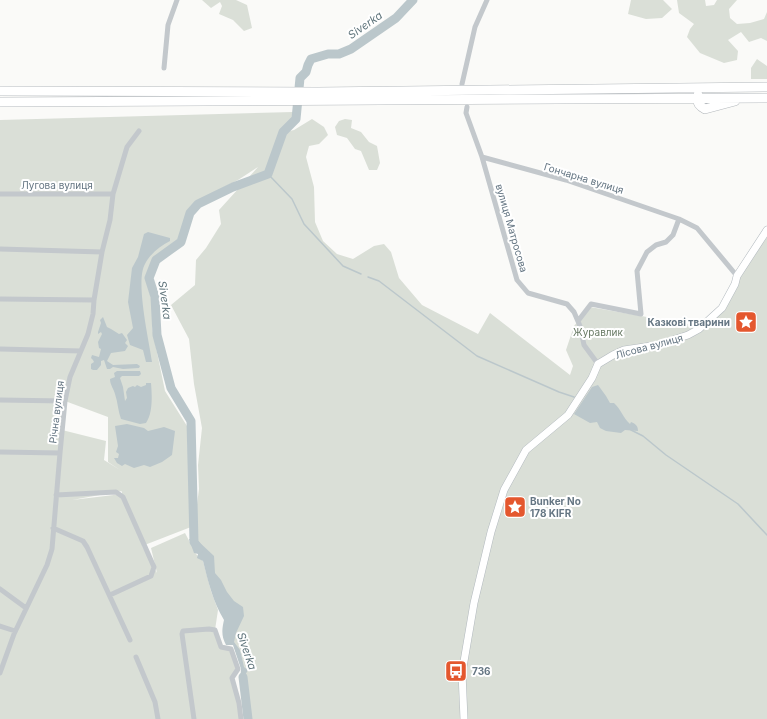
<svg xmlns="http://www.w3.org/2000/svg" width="767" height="719" font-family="Inter,sans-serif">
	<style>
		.green { fill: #dadfd7; fill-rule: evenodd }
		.water { fill: #bbc7cb }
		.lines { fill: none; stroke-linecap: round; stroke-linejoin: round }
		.stream { stroke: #bbc7cb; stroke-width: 1.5 }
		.river { stroke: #bbc7cb; stroke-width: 9 }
		.secondary-casing { stroke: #b3babf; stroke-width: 8 }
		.highway-casing { stroke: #b4b9bd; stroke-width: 10 }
		.street { stroke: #c3c8cc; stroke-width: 5 }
		.secondary { stroke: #fff; stroke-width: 7 }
		.highway { stroke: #fff; stroke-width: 9 }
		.labels { text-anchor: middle; stroke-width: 4; stroke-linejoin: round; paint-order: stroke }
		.street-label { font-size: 10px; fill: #657683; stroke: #fff }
		.poi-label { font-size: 10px; font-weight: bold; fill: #657683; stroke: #fff; text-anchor: start }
		.park-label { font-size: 10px; fill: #687a64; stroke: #fff }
		.water-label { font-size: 11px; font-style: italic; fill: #60757c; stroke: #fff }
	</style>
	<rect width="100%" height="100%" fill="#fafaf8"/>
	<path class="green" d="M202,0H236L247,5L252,28L244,31L233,20L219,14L222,6L220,2L211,8Z
		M631,0H663L672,9L662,18L646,19L628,14Z
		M677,0H705L706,6L714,5L717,0H737L729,9L730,18L737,24L750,23L764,19L767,12V41L761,38L749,42L741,32L728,40L738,51L737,60L724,63L700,53L687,37L690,29L694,24L679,13Z
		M757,59L767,66V79H751V68Z
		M293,112L296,119L286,132L294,130L312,119L324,127L328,135L319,144L309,146L306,157L314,187L315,222L323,241L337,254L353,259L374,246L384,244L391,252L399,278L422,305L478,334L490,313L570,375L573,366L566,350L574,326L590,307L698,326L709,321L767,235V719H248L243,683V668L235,650L230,616L209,568L192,543L199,489L198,465L202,428L194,384L189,339L171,305L195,285L196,260L206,248L221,224L219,210L258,167L238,180L201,199L189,211L178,239L154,259L145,277L153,305L152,328L165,391L187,426L191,527L142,546L157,573L151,548L185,533L196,554L203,561L211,591L218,610L215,630L221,646L231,649L238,669L232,678L241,719H0V120ZM65,401L108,417V462L120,470L104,460L106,441L62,430ZM122,488V494L72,500L122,491Z
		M345,119L352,120L351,128L361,132L369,142L377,146L380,163L377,170H369L361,151L355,149L347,138L337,135L335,127L339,121Z"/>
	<path class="water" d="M148,232L170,238V241C160,246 150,254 145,264C135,281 149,340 152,362H146L143,350L130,345L127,335L133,328L128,302L132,268L138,257L144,234Z
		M103,317L107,327L111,329L119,334L122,333L127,340L125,343L128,346L125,351L111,353L107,361L113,365L137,364L140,366L139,368L123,369L113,367L110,369H107L104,360L101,361V365L97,370H93L91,369V364L94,362L93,360L91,358L92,355L99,357L101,349L99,348L98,342L102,334L101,332L98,334V332L101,323L100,320Z
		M117,371H140L141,374L139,376H122L120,378L123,387L125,401L127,398L126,392L128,388L133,386L135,387L137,385L141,387L146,385V383H151C152,395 153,413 146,423L140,424L121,419C118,411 118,403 115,394C114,389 110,385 110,379L115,377L114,373Z
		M598,385L606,396L610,403H614C621,409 623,418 630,424L631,422C636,424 638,426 638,431L625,430L621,433L606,431L600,428L597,422L590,423L574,414L592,387Z
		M127,424L144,428L148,431L164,427L175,431L172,455L162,462L150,467L144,465L134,468L125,464L122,466L117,463L114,458H118L119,454L116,452L118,446L115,426Z
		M189,539L197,540L214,556L215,573L221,580L227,592L234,601L243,607L244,616L236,633L234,642L240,650L244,667L248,670L244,677L245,689L240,683L241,669L233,645H226C221,636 222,629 224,620C213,602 208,581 203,561L197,558L198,554L194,553Z"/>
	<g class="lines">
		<path class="stream" d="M268,174L292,199L304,224L343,266L361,274
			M368,277L379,281L477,356L559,392L574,397
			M631,430L643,436L666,455L738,504L767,535"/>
		<path class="river" d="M199,549L194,542L191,421L171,388L157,335L155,297L149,278L156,260L181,242L190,213L198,204L233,187L268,174L283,132L296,119L300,78L306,72L308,65L311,59L328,54H339L351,49L396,18L413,0
			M243,677L248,719"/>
		<g class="secondary-casing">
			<path id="secondary" d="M464,719L462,673L474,603L491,532L504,490L526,450L568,415L592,378L598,364L613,355L624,350L658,345L688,335L699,329L722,308L735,284L737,276L767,230"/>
		</g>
		<g class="highway-casing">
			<path id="highway" d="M0,91L318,92L767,87
				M698,95C696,102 699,106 705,109L735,101
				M0,102L767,98"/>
		</g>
		<path class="street" d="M164,68L168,25L177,0
			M462,84L475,27L487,0
			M467,107L466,113L482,157L517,280L528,293L567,304L574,312L580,326L584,345L598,364
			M482,157L566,180L679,219L697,228L737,276
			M0,194H113
			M0,249L102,252
			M0,299L94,300
			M578,321L591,304L641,314L637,271L647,252L656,245L666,242L673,235L679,219
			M0,349L81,351
			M0,400L65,401
			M0,452L60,453
			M56,495L116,492L123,497L154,567L151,576L110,595
			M53,528L83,541L87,547L130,640
			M0,589L26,608
			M0,626L15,631
			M136,657L155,702L158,719
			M0,673L14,634L47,565L52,549L60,453L65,401L70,377L88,334L93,314L94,300L102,252L110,220L113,194L127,147L139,131
			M194,719L182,634L183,631L209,629L215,630L221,647L231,649L238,669L232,678L239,703L241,719"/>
		<use href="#secondary" class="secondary"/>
		<use href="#highway" class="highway"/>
	</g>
	<defs>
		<g id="sight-square" transform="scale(1.15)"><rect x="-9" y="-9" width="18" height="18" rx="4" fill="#e4572e" stroke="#fff"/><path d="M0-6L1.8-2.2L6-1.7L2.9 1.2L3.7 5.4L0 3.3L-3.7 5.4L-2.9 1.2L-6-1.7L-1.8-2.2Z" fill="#fff"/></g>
		<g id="bus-square" transform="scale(1.15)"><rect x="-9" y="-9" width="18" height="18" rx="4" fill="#e4572e" stroke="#fff"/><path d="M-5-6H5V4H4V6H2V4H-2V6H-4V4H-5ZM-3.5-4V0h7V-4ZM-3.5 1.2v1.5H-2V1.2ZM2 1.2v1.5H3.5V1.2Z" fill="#fff"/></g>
	</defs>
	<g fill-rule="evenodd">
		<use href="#sight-square" x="746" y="322"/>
		<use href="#sight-square" x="515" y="507"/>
		<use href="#bus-square" x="456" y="671"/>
	</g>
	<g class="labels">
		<g class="street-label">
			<text transform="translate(584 178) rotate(17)" y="4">Гончарна вулиця</text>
			<text x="57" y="189">Лугова вулиця</text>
			<text transform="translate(512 228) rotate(74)" y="4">вулиця Матросова</text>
			<text transform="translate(649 346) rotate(-15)" y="4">Лісова вулиця</text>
			<text transform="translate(56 412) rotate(-83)" y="4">Річна вулиця</text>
		</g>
		<g class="poi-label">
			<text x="730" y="326" text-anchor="end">Казкові тварини</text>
			<text x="530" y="505">Bunker No<tspan x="530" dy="12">178 KIFR</tspan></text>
			<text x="472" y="675">736</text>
		</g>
		<g class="park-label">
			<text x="598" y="336">Журавлик</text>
		</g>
		<g class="water-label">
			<text transform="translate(365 25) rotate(-35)" y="4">Siverka</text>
			<text transform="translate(165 300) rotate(82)" y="4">Siverka</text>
			<text transform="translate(247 651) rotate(71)" y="4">Siverka</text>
		</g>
	</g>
</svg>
